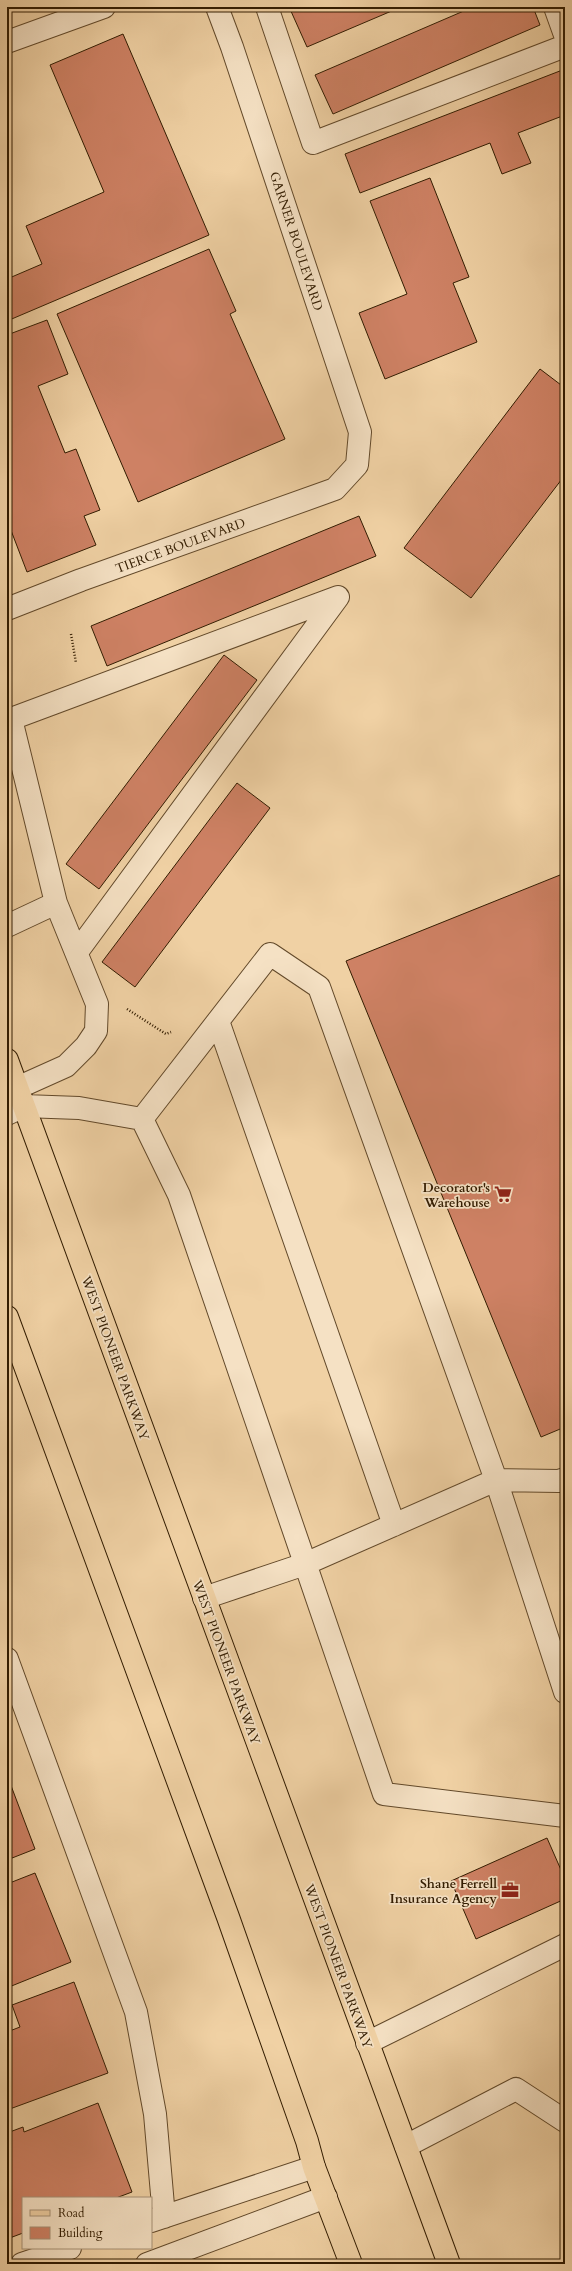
<svg xmlns="http://www.w3.org/2000/svg" width="572" height="2271" font-family="Cardo,serif">
	<style>
		.building { fill: #ce8164; stroke: #321c01 }
		.lines { fill: none; stroke-linecap: round; stroke-linejoin: round }
		.minor-casing { stroke: #62492a; stroke-width: 24 }
		.major-casing { stroke: #321c01; stroke-width: 24 }
		.path { stroke: #321c01; stroke-width: 2.5; stroke-dasharray: 1 2; stroke-linecap: butt }
		.minor { stroke: #f5e1c4; stroke-width: 22 }
		.major { stroke: #f0d1a4; stroke-width: 22 }
		.labels { text-anchor: middle; stroke-width: 3.5; stroke-linejoin: round; paint-order: stroke }
		.street-label { font-size: 13px; fill: #321c01; stroke: #f5e1c4 }
		.poi-label { font-size: 13px; font-weight: bold; fill: #321c01; stroke: #f5e1c4; text-anchor: end }
	</style>
	<rect width="100%" height="100%" fill="#f0d1a4"/>
	<filter id="stains"><feTurbulence type="fractalNoise" baseFrequency=".005" numOctaves="4"/><feColorMatrix values="0 0 0 0 .2 0 0 0 0 .09 0 0 0 0 .02 0 0 0 .5 -.17"/></filter>
	<radialGradient id="worn" r=".72"><stop offset=".6" stop-color="#630" stop-opacity="0"/><stop offset="1" stop-color="#630" stop-opacity=".3"/></radialGradient>
	<path class="building" d="M7,7H21L7,14Z
		M295,7H401L307,47L290,9Z
		M473,7H533L540,25L333,114L315,75Z
		M123,34L209,235L7,321V279L42,264L26,226L104,192L50,65Z
		M565,69V115L518,133L531,163L502,174L490,143L360,193L345,154Z
		M430,178L469,277L453,283L477,342L385,379L359,313L407,294L370,201Z
		M209,249L236,311L230,314L285,439L138,502L57,314Z
		M47,320L68,374L38,386L65,453L76,449L100,510L84,516L96,545L27,572L7,520V335Z
		M540,369L565,388V475L471,598L404,548Z
		M359,516L376,556L107,666L91,626Z
		M224,655L257,680L99,889L66,864Z
		M237,783L270,808L135,987L102,962Z
		M565,873V1427L541,1437L346,961Z
		M7,1775L35,1849L7,1860Z
		M547,1838L565,1879V1899L476,1939L451,1881Z
		M35,1873L71,1962L9,1987L7,1982V1884Z
		M74,1982L108,2073L7,2110V2032L20,2027L12,2005Z
		M98,2103L132,2192L116,2198H23V2233L7,2239V2133L23,2127L24,2132Z"/>
	<g class="lines">
		<g class="minor-casing">
			<path id="minor" d="M267,7L313,143L565,46
				M555,7L565,35
				M7,42L104,7
				M7,609L81,580L335,489L357,465L360,432L232,47L217,7
				M56,903L11,719L338,597L77,952
				M7,926L56,903L97,1004L96,1031L86,1046L66,1066L17,1088
				M218,1021L394,1525
				M7,1114L24,1106L79,1108L142,1119
				M565,1479L559,1481L496,1480L319,987L270,954L142,1119L179,1195L384,1794L565,1816
				M204,1598L305,1564L496,1480L565,1692
				M7,1659L136,2012L155,2114L164,2217
				M367,2043L565,1945
				M406,2146L516,2089L565,2121
				M151,2221L314,2167
				M22,2264L70,2248
				M147,2264L326,2197"/>
		</g>
		<g class="major-casing">
			<path id="major" d="M7,1060L449,2264
				M7,1317L228,1917L307,2141L314,2167L351,2264"/>
		</g>
		<path class="path" d="M71,634L76,663
			M127,1009L166,1034L171,1032"/>
		<use href="#minor" class="minor"/>
		<use href="#major" class="major"/>
	</g>
	<defs>
		<g id="supermarket-bare" transform="scale(1.38)"><path d="M-6-5.5h2.5l.6 2H6L4.5 2H-2.5L-4.4-4H-6ZM-1.5 3.2a1.3 1.3 0 1 0 .1 0ZM3 3.2a1.3 1.3 0 1 0 .1 0Z" fill="#8f2418" stroke="#f5e1c4" stroke-width="2.5" paint-order="stroke"/></g>
		<g id="office-bare" transform="scale(1.38)"><path d="M-6-3h4V-5.5h4V-3h4V5H-6ZM-1-4.5V-3h2v-1.5ZM-6 0V1H6V0Z" fill="#8f2418" stroke="#f5e1c4" stroke-width="2.5" paint-order="stroke"/></g>
	</defs>
	<g fill-rule="evenodd">
		<use href="#supermarket-bare" x="503" y="1194"/>
		<use href="#office-bare" x="510" y="1890"/>
	</g>
	<g class="labels">
		<g class="street-label">
			<text transform="translate(297 241) rotate(72)" y="5">GARNER BOULEVARD</text>
			<text transform="translate(180 545) rotate(-20)" y="5">TIERCE BOULEVARD</text>
			<text transform="translate(116 1358) rotate(70)" y="5">WEST PIONEER PARKWAY</text>
			<text transform="translate(227 1662) rotate(70)" y="5">WEST PIONEER PARKWAY</text>
			<text transform="translate(339 1966) rotate(70)" y="5">WEST PIONEER PARKWAY</text>
		</g>
		<g class="poi-label">
			<text x="490" y="1192">Decorator's<tspan x="490" dy="15">Warehouse</tspan></text>
			<text x="497" y="1888">Shane Ferrell<tspan x="497" dy="15">Insurance Agency</tspan></text>
		</g>
	</g>
	<rect width="572" height="2271" fill="none" stroke="#f0d1a4" stroke-width="24"/>
	<rect x="8" y="8" width="556" height="2255" fill="none" stroke="#321c01" stroke-width="2"/>
	<rect x="12" y="12" width="548" height="2247" fill="none" stroke="#321c01"/>
	<rect x="22" y="2197" width="130" height="52" fill="#f5e1c4" stroke="#a79276"/>
	<rect x="30" y="2210" width="20" height="6" fill="#f0d1a4" stroke="#a79276"/>
	<text x="58" y="2217" font-size="12" fill="#321c01">Road</text>
	<rect x="30" y="2227" width="20" height="12" fill="#ce8164" stroke="#a79276"/>
	<text x="58" y="2237" font-size="12" fill="#321c01">Building</text>
	<rect width="100%" height="100%" filter="url(#stains)"/>
	<rect width="100%" height="100%" fill="url(#worn)"/>
</svg>
